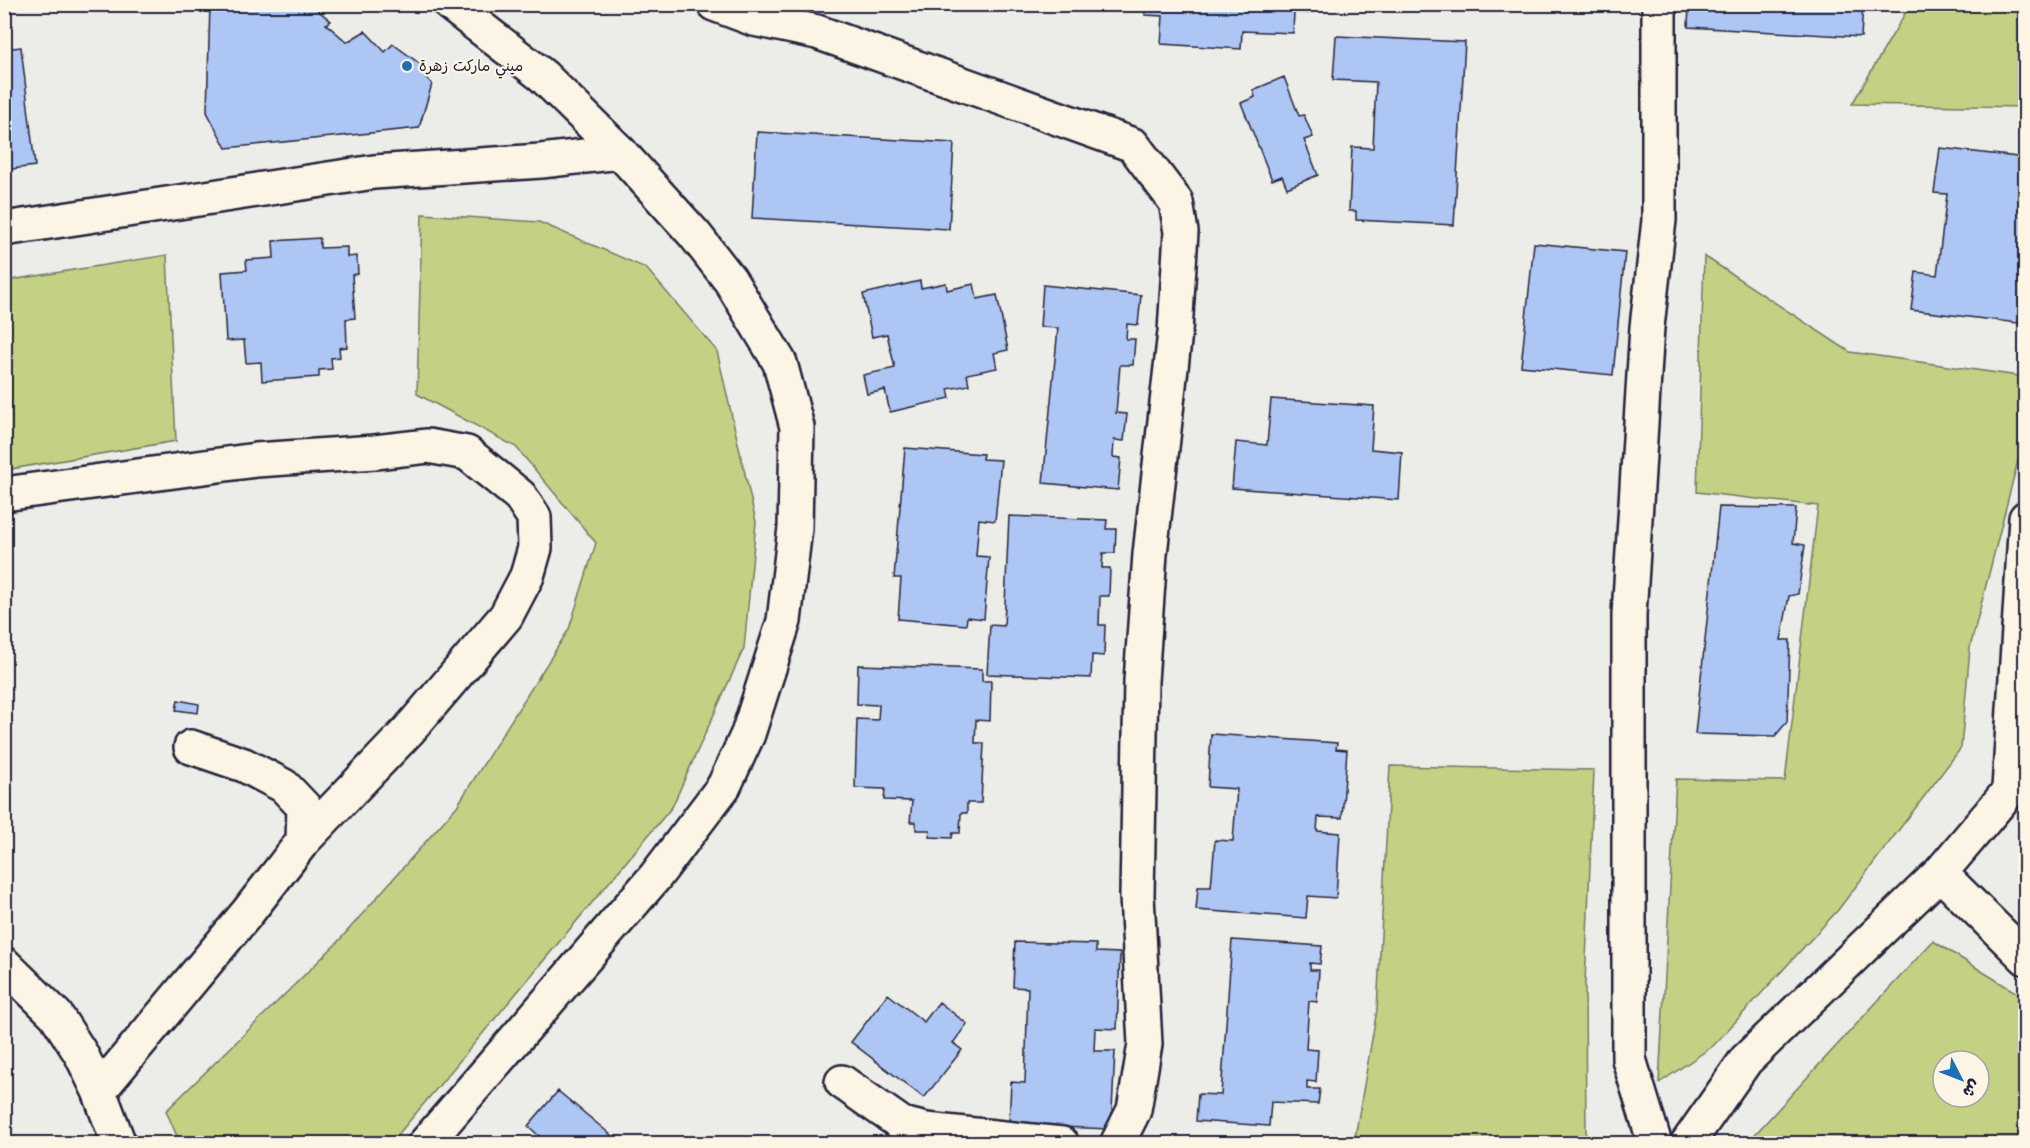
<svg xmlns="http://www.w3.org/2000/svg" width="2030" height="1148" font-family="'Playpen Sans','Playpen Sans Arabic',sans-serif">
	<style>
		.green { fill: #c3d185; stroke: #727a60; stroke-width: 1.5; fill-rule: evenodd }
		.building { fill: #adc6f4; stroke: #22223b; stroke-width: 1.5 }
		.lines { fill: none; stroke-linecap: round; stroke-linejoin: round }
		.minor-casing { stroke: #22223b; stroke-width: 38 }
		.tertiary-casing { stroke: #22223b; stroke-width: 38 }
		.minor { stroke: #fcf5e5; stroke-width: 33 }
		.tertiary { stroke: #fcf5e5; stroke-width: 33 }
		.poi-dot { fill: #1f6fb2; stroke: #fcf5e5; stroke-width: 2 }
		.labels { text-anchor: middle; stroke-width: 4.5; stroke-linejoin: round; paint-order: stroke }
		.poi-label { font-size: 15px; fill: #22223b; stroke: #fcf5e5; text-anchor: start }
	</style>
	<rect width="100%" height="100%" fill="#ecece8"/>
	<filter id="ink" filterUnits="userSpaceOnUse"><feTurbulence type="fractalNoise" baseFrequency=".0167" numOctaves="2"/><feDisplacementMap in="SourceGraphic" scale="12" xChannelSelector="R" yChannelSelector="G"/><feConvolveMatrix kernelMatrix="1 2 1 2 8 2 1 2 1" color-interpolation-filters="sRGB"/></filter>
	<g filter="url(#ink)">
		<path class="green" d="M1910,5H2025V107L1852,104Z
			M422,214L539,222L646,268L717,351L756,522L744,648L672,807L391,1143H180L166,1111L336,944L457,806L569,629L596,543L516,447L417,394Z
			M167,255L176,441L5,470V281Z
			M1704,256L1850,352L2025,377V433L1970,648L1961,748L1838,910L1713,1046L1659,1083L1676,779L1785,781L1818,506L1697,492Z
			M1390,766L1594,770L1585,983L1586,1143H1354L1377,1010Z
			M1933,941L2025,998V1143H1747ZM1943,1061H1979V1097H1943Z"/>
		<path class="building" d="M210,4H310L331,21L326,24L347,42L365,31L385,52L393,44L427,69L425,76L432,84L419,128L226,148L207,112Z
			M1145,4H1311L1310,13L1294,12L1293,33L1242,31L1241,49L1161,44L1163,16L1145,15Z
			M1689,4H1863L1861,37L1688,27Z
			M1336,36L1465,42L1454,225L1356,220V211H1349L1352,147L1373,148L1376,82L1333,80Z
			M21,47L35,166L4,170V49Z
			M1284,77L1299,116L1304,115L1313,137L1304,140L1318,175L1287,188L1282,176L1272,180L1241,103L1255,97L1253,90Z
			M757,132L954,143L949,229L752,218Z
			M1940,148L2026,158V324L1911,310L1916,272L1937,275L1947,194L1934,193Z
			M320,238V248L347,247V257L357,256L358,274L352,275L355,318L346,319L347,347L339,348L340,357L331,358L332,369L319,370V377L262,381L261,362L246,363L244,340L226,341L222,272L247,270L246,260L274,258L273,241Z
			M1534,243L1625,252L1613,375L1521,366Z
			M920,281L921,288L946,283L947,290L974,284L977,299L997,295L1008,350L994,353L997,368L967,374L969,385L948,389L950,398L890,412L885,390L867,394L863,375L895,368L887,334L872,337L863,294Z
			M1043,285L1141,295L1138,325L1127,324L1126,339H1135L1133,365H1120L1116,413L1127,414L1124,441L1114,440L1113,457L1121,458L1118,490L1043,483L1058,328L1040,327Z
			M1271,399L1374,406L1371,449L1402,452L1399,500L1232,488L1236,442L1267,445Z
			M905,448L983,454L982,459L1001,460L995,521L979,519L976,556L989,557L984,619L967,617L966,625L898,619L901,578H894Z
			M1719,507L1796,508L1793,543L1805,545L1798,594L1789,596L1781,640H1790L1787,722L1775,736L1695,734Z
			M1009,516L1107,520L1106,529H1116L1115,553H1103L1102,568H1110L1109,596H1100L1099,625H1105L1104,656L1092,655L1091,678L987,674L990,625L1004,626Z
			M858,665L982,669V681H991L990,721L976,720L975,743H984L981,803H967V813H961L960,833H953L952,838L929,837L930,830H916V822H910L912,801L884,800L885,789L855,788L857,719L878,720L879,705L857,704Z
			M178,700L199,704L198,713L176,710Z
			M1211,734L1337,743L1336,749L1347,750L1342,818L1318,817L1317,831L1340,833L1336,898L1308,896L1306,918L1196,910L1198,887H1211L1215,840L1233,841L1237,789L1208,787Z
			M1232,940L1322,946L1320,964L1310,963V970H1319L1317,1002L1309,1001L1306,1049L1318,1050L1316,1082L1307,1081V1089H1320L1318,1104L1271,1102L1269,1126L1196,1121L1198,1094L1221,1095Z
			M1015,942L1096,944V952L1120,953L1117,1029L1095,1028L1094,1051H1115L1111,1129L1009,1125L1011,1082L1025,1083L1028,988L1013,987Z
			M888,994L924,1022L939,1002L967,1024L953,1043L962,1050L924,1098L851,1042Z
			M558,1091L611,1135L606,1141L609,1144H548L528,1126Z"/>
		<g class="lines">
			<g class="minor-casing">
				<path id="minor" d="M714,4L754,19L817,32L1133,145L1176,202L1181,232L1175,332L1150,554L1141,681L1137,896L1145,1044L1134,1110L1117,1144
					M4,229L374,172L541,161L620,152
					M4,494L256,460L375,452L428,446L467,453L520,496L534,517L535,548L527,576L506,616L409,730L303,841L248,912L99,1091L119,1144
					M191,747L244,765L284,786L304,807L303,841
					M2009,789L2026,518
					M1940,873L2026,958
					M4,964L56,1015L81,1054L99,1091
					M842,1082L902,1124L926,1130L1062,1144
					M1655,1144L1629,1059V615L1647,327L1659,220V4
					M1687,1144L1746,1060L1940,873L2026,771"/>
			</g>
			<g class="tertiary-casing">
				<path id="tertiary" d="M425,1144L655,877L724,786L748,734L784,621L795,528L797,427L780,363L730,280L695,235L620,152L543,76L450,4"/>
			</g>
			<use href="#minor" class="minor"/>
			<use href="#tertiary" class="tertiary"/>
		</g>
	</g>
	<circle class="poi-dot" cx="407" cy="66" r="6"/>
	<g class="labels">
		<g class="poi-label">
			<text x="419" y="71">ميني ماركت زهرة</text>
		</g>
	</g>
	<rect width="2030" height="1148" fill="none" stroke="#fcf5e5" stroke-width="24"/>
	<rect x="12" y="12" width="2006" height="1124" fill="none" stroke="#22223b" stroke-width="2" filter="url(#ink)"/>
	<g transform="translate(1961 1079) rotate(132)"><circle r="28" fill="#fcf5e5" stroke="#a5a1a1" stroke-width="1.5"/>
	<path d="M0-4.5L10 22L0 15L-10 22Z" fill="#1f6fb2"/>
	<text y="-9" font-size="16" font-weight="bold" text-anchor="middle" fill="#22223b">ش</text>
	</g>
</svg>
